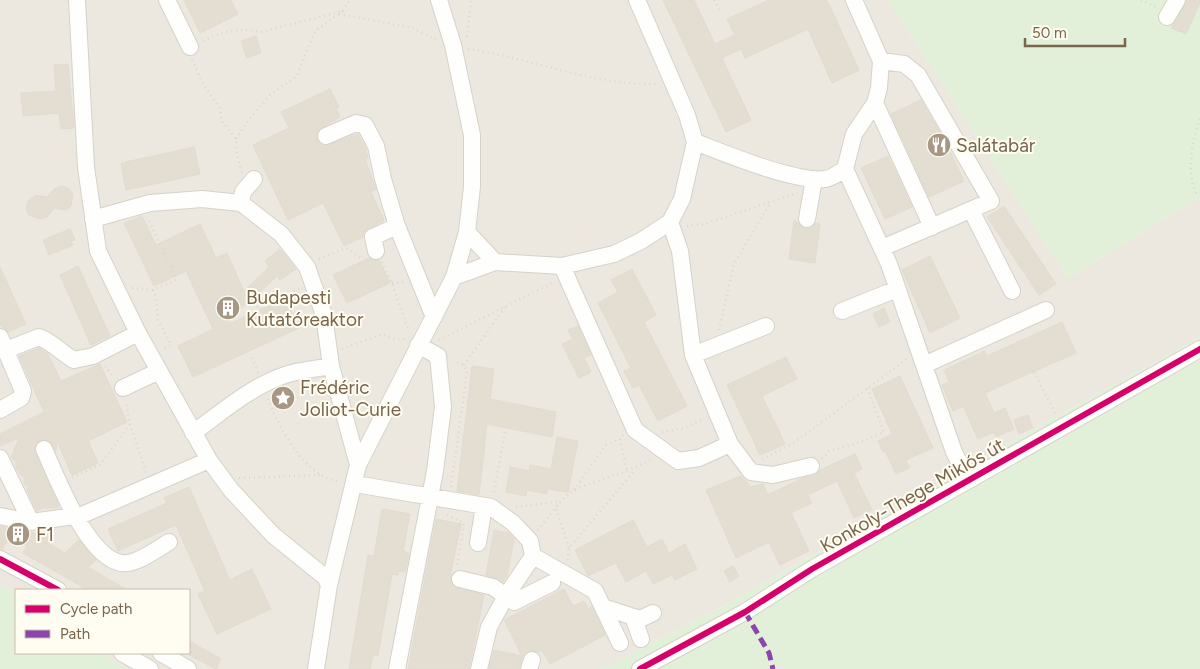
<svg xmlns="http://www.w3.org/2000/svg" width="1200" height="669" font-family="Figtree,sans-serif">
	<style>
		.industrial { fill: #ece7df }
		.green { fill: #e2f0d9 }
		.building { fill: #e4ded2; stroke: #e2dbd0 }
		.lines { fill: none; stroke-linecap: round; stroke-linejoin: round }
		.minor-casing { stroke: #d6d2c9; stroke-width: 18 }
		.path { stroke: #dbd6cf; stroke-width: 2.5; stroke-dasharray: 1 4; stroke-linecap: butt }
		.minor { stroke: #fefefc; stroke-width: 16 }
		.quiet { stroke: #8e44ad; stroke-width: 5; stroke-dasharray: 10 5; stroke-linecap: butt }
		.cycleway-casing { stroke: #fffcf1; stroke-width: 9 }
		.cycleway { stroke: #d6006c; stroke-width: 6 }
		.labels { text-anchor: middle; stroke-width: 4; stroke-linejoin: round; paint-order: stroke }
		.poi-label { font-size: 19px; fill: #79654c; stroke: #fffcf1; text-anchor: start }
		.street-label { font-size: 19px; fill: #79654c; stroke: #fffcf1 }
	</style>
	<rect width="100%" height="100%" fill="#f9f6ee"/>
	<path class="industrial" d="M0,0H888L1068,278L1197,199L1200,200V337L979,459L727,604L602,669H127L100,653H189V590L16,591L0,586Z"/>
	<path class="green" d="M888,0H1200V200L1197,199L1068,278Z
		M1200,337V669H602L727,604L979,459Z
		M0,586L16,591V653H100L127,669H0Z"/>
	<path class="building" d="M184,0H231L238,14L200,33Z
		M663,0H694L715,44L735,35L727,19L769,0H827L859,70L832,83L808,29L745,58L741,49L722,58L751,120L726,132Z
		M1187,0H1200V3L1186,34L1171,28Z
		M256,36L261,53L247,58L241,41Z
		M68,64L74,128L61,129L59,113L23,116L21,93L56,91L54,65Z
		M330,89L339,107L336,108L340,117L318,130L317,140L325,146L358,134L366,149L368,158L365,159L376,189L371,192L384,220L366,230L363,237L344,246L323,203L288,220L253,145L289,128L281,112Z
		M921,100L946,143L964,181L929,197L891,114Z
		M194,147L200,174L126,190L121,163Z
		M888,156L912,207L885,219L861,168Z
		M61,186L68,188L73,194L71,206L66,210L54,208L47,217L40,219L29,215L26,208L29,200L36,195L47,197L54,189Z
		M1004,206L1056,284L1039,295L987,217Z
		M142,216L156,245L200,224L216,258L227,253L244,291L269,267L265,261L280,249L296,269L280,280L277,276L252,300L228,318L230,322L227,325L285,298L299,328L193,377L178,346L213,329L186,271L154,286L124,223Z
		M794,220L806,229L811,228L816,223L820,224L815,263L789,259Z
		M70,229L75,240L71,241L73,245L49,255L43,240Z
		M930,256L960,318L930,333L902,270Z
		M369,258L379,260L390,283L347,303L333,275Z
		M78,266L110,336L91,345L60,275Z
		M0,267L26,324L8,332L0,325Z
		M632,269L656,315L644,322L687,406L658,421L639,385L633,388L624,371L631,368L598,303L618,292L611,280Z
		M884,308L890,322L879,327L873,314Z
		M1062,322L1076,353L985,393L994,413L1005,408L1014,429L996,437L994,432L978,439L963,406L953,411L942,385L949,382L944,370L985,351L987,356Z
		M578,326L591,355L584,358L591,372L579,378L562,344L573,339L568,330Z
		M39,348L48,354L61,381L100,364L127,422L88,441L98,463L72,475L57,441L56,451L50,441L45,439L36,443L35,453L58,504V508H43L37,511L27,490L29,486L24,484V478L19,473L20,470L16,469V462L11,457L19,438L0,446V434L44,412L19,356Z
		M786,357L797,379L762,396L785,444L760,455L727,385Z
		M472,366L494,369L490,399L556,412L552,437L487,424L479,495L457,491Z
		M900,376L933,448L906,460L909,468L896,474L885,451L883,452L878,441L892,434L872,389Z
		M1028,415L1033,428L1019,434L1014,420Z
		M557,437L578,441L568,492L547,489V494L527,490L526,496L506,492L510,467L529,471L530,465L551,469Z
		M855,454L862,469L854,473L872,510L854,518L837,481L808,495L812,503L791,513L809,551L780,565L769,542L736,558L706,490L741,476L751,487L763,484L768,495L803,478L814,476L820,470Z
		M189,487L230,580L252,569L271,609L217,634L198,594L205,591L176,525L118,551L108,529L167,503L164,498Z
		M382,509L410,514L403,551L409,553L406,568L405,572L399,571L398,575L392,574L378,656L373,655L370,669H349L368,555L374,556Z
		M436,519L461,524L450,577L453,586L484,595L469,669H408Z
		M633,520L647,547L662,539L669,553L685,544L697,569L675,580L672,575L653,584L646,571L626,582L616,563L588,576L575,550Z
		M0,526L33,533L42,531L51,535L48,543L65,553L79,540L96,560L88,567L127,590H88L23,553L27,546L9,537L2,550L0,549Z
		M494,530L509,533L514,539L507,576L503,582L486,575Z
		M733,566L739,576L730,582L724,571Z
		M564,589L573,606L584,601L588,609L592,607L605,635L550,664L542,650L538,652L530,650L523,656L519,669H489L494,650L522,656L504,620Z
		M189,641L221,659L216,669L189,655Z"/>
	<g class="lines">
		<g class="minor-casing">
			<path id="minor" d="M77,0L86,167L98,251L138,333L209,460L231,490L273,535L325,577L329,585
				M167,0L190,47
				M439,0L453,45L472,135V187L467,232L495,262
				M1167,17L1177,0
				M881,61L904,64L918,75L991,201L882,248
				M875,103L932,227
				M326,136L356,123L365,125L376,146L383,179L397,226L434,317
				M695,142C724,153 796,183 825,179C832,178 839,173 845,169L854,134L875,103L879,88L881,61L854,0
				M845,169L889,264L954,452L968,480
				M241,203L243,192L254,179
				M971,210L1012,291
				M93,219L150,203L202,199L241,203L281,234L307,267L324,315L331,366L358,465
				M807,219L814,179
				M670,222L680,251L693,355L730,444L751,472L773,475L811,466
				M376,251L373,237L397,226
				M562,266L635,430L678,461L699,458L730,444
				M454,277L495,262L562,266L614,254L641,241L670,222L682,199L695,142L687,115L637,0
				M842,311L897,289
				M0,337L23,391L21,398L0,410
				M6,350L39,337C52,342 62,353 74,360L93,356L138,333
				M693,355L766,326
				M924,365L1046,310
				M123,388L159,371
				M193,433C222,412 250,387 285,375C299,370 316,369 331,366
				M44,449C57,478 87,557 121,563C135,566 157,549 169,542
				M0,458L31,522
				M355,484L491,507L513,523L530,541L533,556L595,591L620,643
				M0,516L31,522L82,515L209,460
				M478,543L484,506
				M0,559L58,590
				M460,579L493,587L514,602L552,583
				M603,607L640,619L653,613
				M633,617L641,639
				M122,653L150,669
				M161,653L188,669
				M316,669L329,585L358,465L454,277L467,232
				M397,669L435,471L443,407L438,356L418,345
				M479,669L489,627L506,596L533,556
				M529,669L532,660
				M640,669L745,612L812,569L1200,349"/>
		</g>
		<path class="path" d="M714,0L721,13
			M1141,0L1156,7
			M343,11L350,0
			M339,14L413,28L436,40
			M467,37L471,0
			M203,41C223,32 239,27 261,32L343,11L315,31L297,76L270,95L250,118L236,139
			M468,49C531,58 594,86 658,84
			M192,60L203,84L220,108L221,120L236,139L237,154L242,173
			M1200,119C1192,142 1186,171 1196,193L1200,194
			M687,226L705,224L797,193
			M319,259L346,248L361,258L364,257
			M382,262L392,283L409,332
			M392,283L406,282
			M132,288L153,290L176,280L148,218
			M153,290L156,297L158,320L171,345L163,349
			M257,307L299,289
			M719,330L734,264L770,203
			M439,340L554,282
			M342,349L382,334L395,339H406
			M252,358L258,373
			M464,365L505,307
			M105,366L114,377
			M1034,372L1056,415
			M268,399C279,427 305,479 340,481
			M130,424L146,472
			M662,432L684,428L704,419
			M623,435L620,439L627,472
			M762,459L792,444L907,359
			M822,459L829,451L861,442L884,432L867,387
			M72,477L100,465L130,424L126,401
			M239,478L321,475
			M451,487L467,372L464,365L454,361
			M574,490L606,445L620,439
			M494,492L505,432
			M516,507L560,501
			M556,509L569,548
			M447,515L464,523L457,565
			M538,530C549,517 560,498 575,490C600,478 627,474 651,459
			M568,560L569,548L635,470"/>
		<use href="#minor" class="minor"/>
		<path class="quiet" d="M745,612L769,653L773,669"/>
		<g class="cycleway-casing">
			<path id="cycleway" d="M0,559L58,590
				M640,669L745,612L812,569L1200,349"/>
		</g>
		<use href="#cycleway" class="cycleway"/>
	</g>
	<defs>
		<g id="restaurant-disc" transform="scale(1.25)"><circle r="9.5" fill="#a69885" stroke="#fffcf1"/><path d="M-5-6h1v4h1v-4h1v4h1v-4h1v5L-1.5 .5V6h-2V.5L-5-1ZM5-6V6H3V1.5H1.5Q1.5-4 5-6Z" fill="#fff"/></g>
		<g id="building-disc" transform="scale(1.25)"><circle r="9.5" fill="#a69885" stroke="#fffcf1"/><path d="M-4-6H4V6H1V3H-1V6H-4ZM-2.5-4.3h1.7v1.8h-1.7ZM.8-4.3h1.7v1.8H.8ZM-2.5-1h1.7V.8h-1.7ZM.8-1h1.7V.8H.8Z" fill="#fff"/></g>
		<g id="sight-disc" transform="scale(1.25)"><circle r="9.5" fill="#a69885" stroke="#fffcf1"/><path d="M0-6L1.8-2.2L6-1.7L2.9 1.2L3.7 5.4L0 3.3L-3.7 5.4L-2.9 1.2L-6-1.7L-1.8-2.2Z" fill="#fff"/></g>
	</defs>
	<g fill-rule="evenodd">
		<use href="#restaurant-disc" x="939" y="145"/>
		<use href="#building-disc" x="228" y="308"/>
		<use href="#sight-disc" x="283" y="398"/>
		<use href="#building-disc" x="18" y="534"/>
	</g>
	<g class="labels">
		<g class="poi-label">
			<text x="956" y="152">Salátabár</text>
			<text x="246" y="304">Budapesti<tspan x="246" dy="22">Kutatóreaktor</tspan></text>
			<text x="300" y="394">Frédéric<tspan x="300" dy="22">Joliot-Curie</tspan></text>
			<text x="36" y="541">F1</text>
		</g>
		<g class="street-label">
			<text transform="translate(912 495) rotate(-30)" y="7">Konkoly-Thege Miklós út</text>
		</g>
	</g>
	<rect x="15" y="589" width="175" height="65" fill="#fffcf1" stroke="#c9c0af"/>
	<rect x="25" y="605" width="25" height="8" fill="#d6006c" stroke="#c9c0af"/>
	<text x="60" y="614" font-size="15" fill="#79654c">Cycle path</text>
	<rect x="25" y="630" width="25" height="8" fill="#8e44ad" stroke="#c9c0af"/>
	<text x="60" y="639" font-size="15" fill="#79654c">Path</text>
	<path d="M1025 38v8h100v-8" fill="none" stroke="#79654c" stroke-width="2.5"/>
	<text x="1032" y="38" font-size="15" fill="#79654c" stroke="#fffcf1" stroke-width="4" paint-order="stroke">50 m</text>
</svg>
